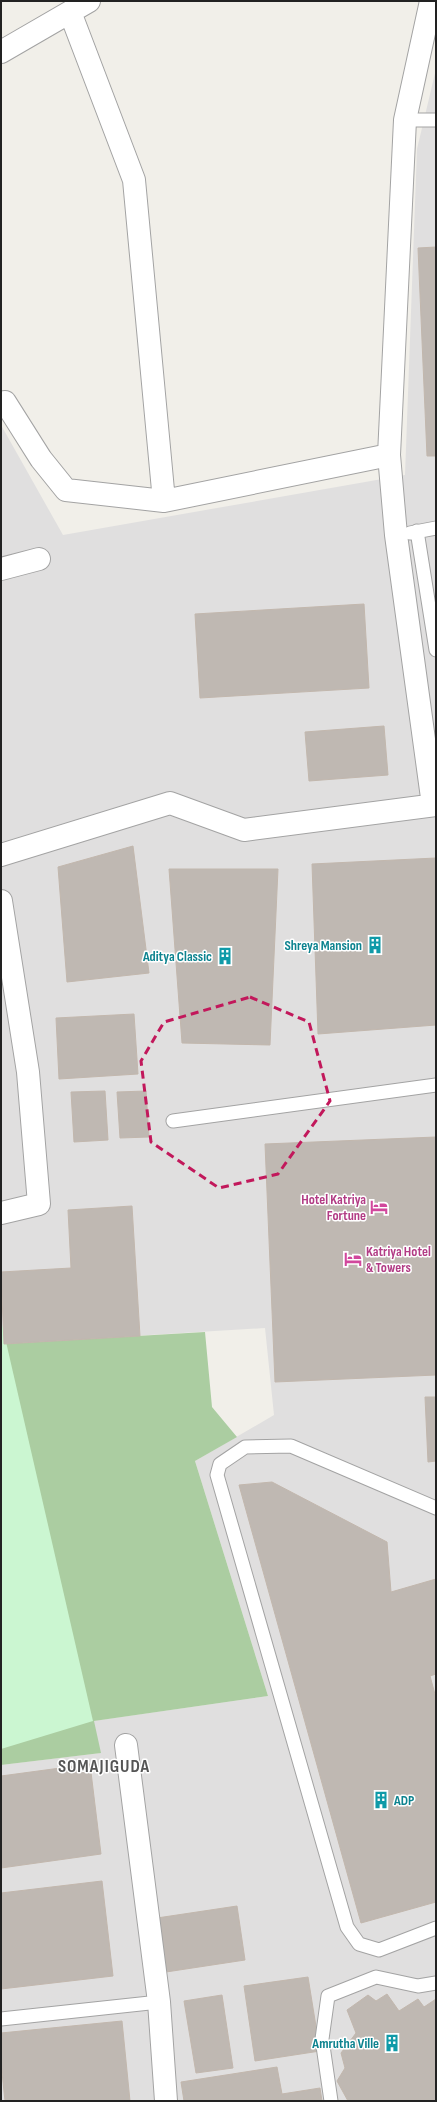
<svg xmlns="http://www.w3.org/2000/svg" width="437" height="2102" font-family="'Sofia Sans Condensed',sans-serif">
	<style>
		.residential { fill: #e0dfdf }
		.forest { fill: #abcda1 }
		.park { fill: #cbf6d1 }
		.building { fill: #bfb8b2; stroke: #c2b7ad }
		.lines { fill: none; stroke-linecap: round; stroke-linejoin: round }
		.lane-casing { stroke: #a3a3a3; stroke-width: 15 }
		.street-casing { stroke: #a3a3a3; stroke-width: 24 }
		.lane { stroke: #fff; stroke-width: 13 }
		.street { stroke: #fff; stroke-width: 22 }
		.marked { fill: none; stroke: #c2185b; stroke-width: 3; stroke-dasharray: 8 5; stroke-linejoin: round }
		.labels { text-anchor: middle; stroke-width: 3; stroke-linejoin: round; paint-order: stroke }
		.culture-label { font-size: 14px; font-weight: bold; fill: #0d838f; stroke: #fff; text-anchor: end }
		.hotel-label { font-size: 14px; font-weight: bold; fill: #b23c85; stroke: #fff; text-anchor: end }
		.district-label { font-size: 18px; font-weight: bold; letter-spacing: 1px; fill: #555; stroke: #fff }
	</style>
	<rect width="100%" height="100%" fill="#f1efe9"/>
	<path class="residential" d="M436,69V2101H1V1765L100,1753L93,1721L268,1696L195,1461L274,1415L265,1328L1,1344V425L63,535L405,475L417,149Z"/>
	<path class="forest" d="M205,1332L212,1407L237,1437L195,1461L268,1696L94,1721L101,1753L1,1765V1344Z"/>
	<path class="park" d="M1,1320L93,1721L1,1749Z"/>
	<path class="building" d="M436,247V456H427L418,248Z
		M364,604L369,688L200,698L195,614Z
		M384,726L388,775L309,781L305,732Z
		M133,846L149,973L67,982L58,867Z
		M436,858V1025L318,1034L312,864Z
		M169,869H278L270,1045L182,1043Z
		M134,1014L138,1074L59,1079L56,1018Z
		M105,1091L108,1140L74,1142L71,1092Z
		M146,1091L149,1137L120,1138L117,1092Z
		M436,1137V1375L275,1382L265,1144Z
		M132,1206L140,1336L4,1344L1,1272L71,1268L68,1210Z
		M425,1397H436V1461L428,1462Z
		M272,1482L387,1542L391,1592L436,1579V1674L430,1676L436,1698V1902L361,1923L239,1485Z
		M90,1764L101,1854L1,1868V1776Z
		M102,1881L113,1976L1,1989V1893Z
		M237,1906L245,1960L166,1972L157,1918Z
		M308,1977L320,2051L255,2061L244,1986Z
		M387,1994L399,2011L418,1999L424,2007L436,1999V2101H348L337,2081L345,2068L341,2053L356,2033L347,2010L368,1995L376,2001Z
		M222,1995L233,2068L196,2073L184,2001Z
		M122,2021L130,2101H5L1,2063V2033Z
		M277,2067L282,2094L320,2088L322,2101H184L181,2082Z"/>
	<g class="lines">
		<g class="lane-casing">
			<path id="lane" d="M405,120H436
				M417,531L436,650
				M410,533L436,528
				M173,1121L436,1085
				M436,1508L291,1446L245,1447L220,1464L217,1475L347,1927L359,1944L379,1950L436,1928
				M1,2019L159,2002
				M331,2101L322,2039L328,1996L376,1977L418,1986L436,1983"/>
		</g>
		<g class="street-casing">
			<path id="street" d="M431,1L405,120L389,455L396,535L433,805
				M70,12L134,180L164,501
				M1,52L89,1
				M5,402L41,459L66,490L164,501L389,455
				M1,569L39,559
				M1,855L170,803L244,830L436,805
				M1,901L28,1072L39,1204L1,1213
				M126,1745L159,2002L166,2101"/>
		</g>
		<use href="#lane" class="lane"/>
		<use href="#street" class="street"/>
	</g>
	<path class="marked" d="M250,997L309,1022L330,1101L278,1174L219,1188L151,1142L141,1061L164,1022Z"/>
	<defs>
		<g id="building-bare" transform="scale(1.38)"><path d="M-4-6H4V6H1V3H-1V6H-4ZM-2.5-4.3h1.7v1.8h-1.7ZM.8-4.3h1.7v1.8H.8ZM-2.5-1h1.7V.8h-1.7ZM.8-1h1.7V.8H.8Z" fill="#0f9aa8" stroke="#fff" stroke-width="2.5" paint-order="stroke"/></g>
		<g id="hotel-bare" transform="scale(1.38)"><path d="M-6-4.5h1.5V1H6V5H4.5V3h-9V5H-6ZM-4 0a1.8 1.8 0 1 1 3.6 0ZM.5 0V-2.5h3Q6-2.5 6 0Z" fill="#d1479c" stroke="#fff" stroke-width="2.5" paint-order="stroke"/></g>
	</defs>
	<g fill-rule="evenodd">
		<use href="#building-bare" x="375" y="945"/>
		<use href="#building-bare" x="225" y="956"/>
		<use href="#hotel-bare" x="379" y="1207"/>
		<use href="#hotel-bare" x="353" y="1259"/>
		<use href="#building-bare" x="381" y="1800"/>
		<use href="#building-bare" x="392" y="2043"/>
	</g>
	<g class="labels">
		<g class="culture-label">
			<text x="362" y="950">Shreya Mansion</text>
			<text x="212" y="961">Aditya Classic</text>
			<text x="394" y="1805" text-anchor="start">ADP</text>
			<text x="379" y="2048">Amrutha Ville</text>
		</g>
		<g class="hotel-label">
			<text x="366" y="1204">Hotel Katriya<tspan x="366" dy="16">Fortune</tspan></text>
			<text x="366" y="1256" text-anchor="start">Katriya Hotel<tspan x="366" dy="16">&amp; Towers</tspan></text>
		</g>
		<g class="district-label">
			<text x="104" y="1772">SOMAJIGUDA</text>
		</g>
	</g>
	<rect width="437" height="2102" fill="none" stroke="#222222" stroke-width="4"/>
</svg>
